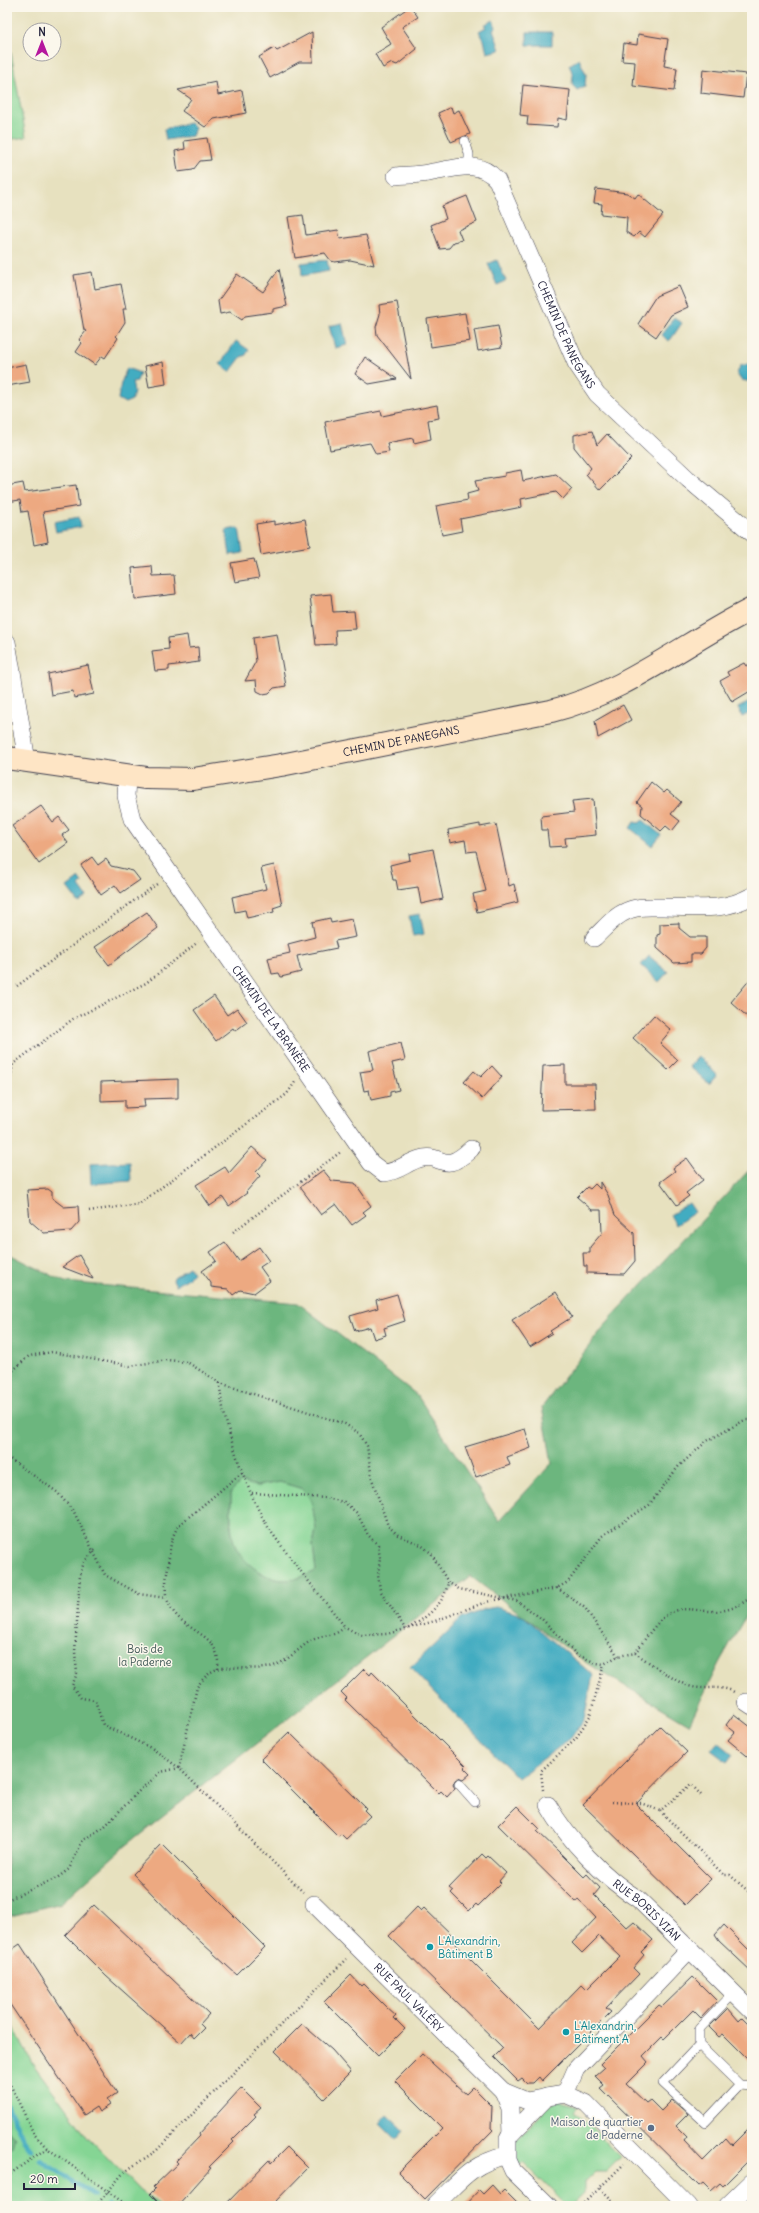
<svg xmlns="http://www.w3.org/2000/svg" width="759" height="2213" font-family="Delius,sans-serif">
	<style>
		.green { fill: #85d594; stroke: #547c68 }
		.forest { fill: #6cb67e; stroke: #476c5c; fill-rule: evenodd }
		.water { fill: #42acc1; stroke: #32677e }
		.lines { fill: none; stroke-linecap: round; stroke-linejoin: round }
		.stream { stroke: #42acc1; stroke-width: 5 }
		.building { fill: #eda981 }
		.lane-casing { stroke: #403f4f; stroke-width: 10 }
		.street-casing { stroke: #403f4f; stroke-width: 18 }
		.secondary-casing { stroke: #403f4f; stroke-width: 24 }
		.path { stroke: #403f4f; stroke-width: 2.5; stroke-dasharray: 1 3; stroke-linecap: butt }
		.lane { stroke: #fff; stroke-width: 9 }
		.street { stroke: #fff; stroke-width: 17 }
		.secondary { stroke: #fee5c5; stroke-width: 22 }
		.culture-dot { fill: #0f9aa8; stroke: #fbf7ec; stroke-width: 1.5 }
		.service-dot { fill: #5c6f8a; stroke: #fbf7ec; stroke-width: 1.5 }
		.labels { text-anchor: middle; stroke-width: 3; stroke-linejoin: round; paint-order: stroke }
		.street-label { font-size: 11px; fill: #22223b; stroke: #fbf7ec }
		.park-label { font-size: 11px; fill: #405856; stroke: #fbf7ec }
		.culture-label { font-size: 11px; fill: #0d838f; stroke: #fbf7ec; text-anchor: start }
		.service-label { font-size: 11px; fill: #4e5e75; stroke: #fbf7ec; text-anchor: end }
	</style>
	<rect width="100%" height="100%" fill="#fbf7ec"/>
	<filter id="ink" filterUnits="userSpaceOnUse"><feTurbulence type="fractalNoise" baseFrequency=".025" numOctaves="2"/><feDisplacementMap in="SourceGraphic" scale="8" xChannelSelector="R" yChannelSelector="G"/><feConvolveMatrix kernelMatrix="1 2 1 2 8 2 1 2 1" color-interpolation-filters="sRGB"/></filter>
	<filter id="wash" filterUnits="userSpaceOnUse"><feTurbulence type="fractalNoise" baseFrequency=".012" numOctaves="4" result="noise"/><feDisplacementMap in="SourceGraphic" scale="16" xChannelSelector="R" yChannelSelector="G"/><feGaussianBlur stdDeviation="0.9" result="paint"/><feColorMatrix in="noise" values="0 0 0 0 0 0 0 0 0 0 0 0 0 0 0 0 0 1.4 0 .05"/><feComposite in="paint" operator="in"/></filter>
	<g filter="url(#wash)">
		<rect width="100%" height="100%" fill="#e7e1bf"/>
		<path class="green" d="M7,47H10L26,137L7,140Z
			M241,1482L257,1486L280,1482L303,1489L312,1501L316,1529L313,1545L316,1571C305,1576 292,1582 281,1580C261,1577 238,1561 233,1541C230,1525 231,1508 231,1492Z
			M7,2015L33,2064L87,2137L140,2191L160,2206H7Z
			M559,2101L579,2106L575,2111L621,2157L607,2171H595L584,2182V2193L570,2206H567L523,2162L519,2166L516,2162L515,2141L548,2106Z"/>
		<path class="forest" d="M752,1167V1605L719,1663L689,1724L588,1664L470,1576L123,1848L61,1903L7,1917V1253L65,1282L298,1303L417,1395L499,1521L552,1463L542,1407L609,1320ZM241,1482L257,1486L280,1482L303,1489L312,1502L316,1529L313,1545L316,1571C305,1576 295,1580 283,1580C265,1580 238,1559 234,1542C229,1527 231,1508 231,1492Z
			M7,2130L15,2137L12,2147L7,2148Z"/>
		<path class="water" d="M493,20L496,27L493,29L500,50L487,53L484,40L479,31L486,27L484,25Z
			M527,32H552V45H527Z
			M579,59L586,74L585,86L577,90L572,85L573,74L569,65Z
			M190,123L195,128L192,136L166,140L164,129Z
			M327,260L329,271L302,276L301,263Z
			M497,260L506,281L497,285L488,264Z
			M674,317L682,323L671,339L668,341L662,335Z
			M342,323L347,345L335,348L329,326Z
			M236,341L249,350L245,356H242L230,372L220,364Z
			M752,363V382L741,380L737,374L740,366Z
			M127,368L140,373L137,381L132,382L134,392L132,400L125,403L118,399L121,383Z
			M79,517L81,527L56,532L54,522Z
			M239,528L243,553L230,555L226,530Z
			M752,701V712L742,717L738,708Z
			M643,820L661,835L652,846L630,828L634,822L639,823Z
			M79,878L82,883L79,886L87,897L79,903L67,887Z
			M420,914L424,934L413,936L409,916Z
			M649,956L668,972L659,982L641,965Z
			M699,1056L717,1075L709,1084L689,1066Z
			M130,1162L131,1181L91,1184L90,1164Z
			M689,1203L695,1212L676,1225L670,1215Z
			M189,1267L193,1273L187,1279L176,1285L173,1280L174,1277Z
			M496,1607L522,1615L593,1675L584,1719L571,1738L518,1778L410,1668L461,1619L485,1609Z
			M718,1742L733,1754L727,1762L711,1750Z
			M388,2115L404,2130L396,2139L380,2123Z"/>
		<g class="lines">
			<path class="stream" d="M7,2105L24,2140L31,2149
				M40,2160L93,2195
				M108,2205L109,2206"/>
		</g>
		<g id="blocks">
			<path class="building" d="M409,7H411L418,17L402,27L417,49L397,65L392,63L383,68L375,54L391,44L381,27Z
				M312,32L313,62H299L270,78L259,57L274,48L277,51Z
				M638,34L668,39L664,66L677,68L674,91L633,86L635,62L622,61L624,43L637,45Z
				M703,69L746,74L743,98L701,93Z
				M216,82L218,95L242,90L246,113L214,119L205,127L182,111L191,99L178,90Z
				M523,85L570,90L567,120L558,118L557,127L527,125L528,116L520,115Z
				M451,107L453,113L459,110L470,134L451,142L438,113Z
				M207,138L211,160L200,161L193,170L178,172L175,151L185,149L184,141Z
				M596,189L627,193L635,198L638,194L663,215L645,237L639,232L634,237L626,232L627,217L601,214L602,204L594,203Z
				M467,196L477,222L458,230L462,240L454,242L449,248L440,249L431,225L446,219L442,206Z
				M303,215L306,235L338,230L340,239L366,235L374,265L350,260L335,262L331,261L325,253L295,258L288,217Z
				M279,269L287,306L273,309V312L245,316L242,320L230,312L220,314L218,301L237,274L263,292Z
				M92,272L95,289L121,284L126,309H123L125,322L116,336L118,338L105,358L102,356L95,365L76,352L82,343L79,340L86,331L84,330L74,275Z
				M679,286L688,307L671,315L656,337L638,324L656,296Z
				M397,302L411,379L377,335L376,327L380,314L379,305Z
				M465,313L470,341L431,347L427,319Z
				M498,326L502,347L478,351L474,330Z
				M365,357L397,379L369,384L355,374Z
				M163,362L166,384L149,387L145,366Z
				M26,364L30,382L7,386V368Z
				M437,405L439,418L428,420L431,439L414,443L413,438L387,443L389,452L376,454L370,443L330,450L325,422L381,411L382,416Z
				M592,431L597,445L607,434L631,459L600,490L586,474L591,468L574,447V435Z
				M521,470L523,481L556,474L572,489L563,499L556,492L521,499L522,507L460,519L462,531L442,535L436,506L468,500L467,494L478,491L475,481L505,476V473Z
				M23,483L25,492L76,485L79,506L43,512L48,542L34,545L28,511L22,512L20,500L7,502V486Z
				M305,519L310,546L261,555L256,524L274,521V525Z
				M254,559L259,578L235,582L231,563Z
				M152,566L153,576L174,575L176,594L135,599L132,568Z
				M331,594L333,612L354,611L356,629L335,630L336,644L316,645L310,596Z
				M277,634L286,686L274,688L269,693L263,694L257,691L256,680L245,681L256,661L253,638Z
				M187,635L189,648L198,647L199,662L169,666V670L155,671L152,651L169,649L168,638Z
				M744,663L746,666L752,663V690L732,702L720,681L729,676L727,672Z
				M88,665L94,694L74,698L73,691L51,695L48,674Z
				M623,705L631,720L598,738L595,721Z
				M651,782L664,793L667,790L681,802L671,814L680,821L672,831L666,826L661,831L641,814L642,806L637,802Z
				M593,799L596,835L565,838L566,846L549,847L547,830H542L541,816L574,812L572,801Z
				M41,806L53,822L59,817L69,830L62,835L68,843L39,864L12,826Z
				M480,824V827L496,824L509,886L514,884L518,902L477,912L473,894L486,891L476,851L467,852L465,840L450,843L448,830Z
				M433,849L443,899L421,904L418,887L398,890L396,880H393L390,865L410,860L409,854Z
				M92,857L98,865L106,859L111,866L133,871L140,880L121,893L115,885L101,895L81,865Z
				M274,865L282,905L273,908L274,912L247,918L245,910L235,912L232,897L266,889L261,868Z
				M147,912L158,928L109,965L95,947Z
				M330,918L331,923L352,919L356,937L335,941L337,948L297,956L301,972L281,977L279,973L272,974L268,958L290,953L288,944L315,937L312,922Z
				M679,923V928L690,937H706V948L701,954H691V962L674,963L657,948V935L660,934V924Z
				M752,977V1021L731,1002Z
				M214,996L227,1015L237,1008L247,1022L235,1031L233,1028L216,1041L194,1010Z
				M654,1015L671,1030L660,1043L678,1060L668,1070L633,1038Z
				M401,1043L405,1060L392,1063L399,1090L390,1092V1096L371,1100L369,1090L364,1091L360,1072L373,1070L369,1051Z
				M565,1065V1084H595L596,1109L541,1110L543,1066Z
				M492,1066L502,1077L482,1099L464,1082L474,1071L481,1077Z
				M178,1079V1098L144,1099L145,1107L125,1108V1100L101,1101V1082Z
				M252,1147L267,1160L256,1172L260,1176L246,1192L247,1193L229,1206L223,1197L210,1206L196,1185L225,1167L229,1173Z
				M687,1158L703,1180L686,1193L689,1196L677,1205L660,1182L675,1171L673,1168Z
				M323,1170L332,1181L355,1183L371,1206L363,1212L366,1215L352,1225L336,1204L321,1215L300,1187Z
				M600,1182L608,1195L615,1215L634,1233L635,1261L624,1274L587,1273V1266H584L583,1253H590V1247L602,1233L601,1210H592L577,1197L587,1187L590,1189L595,1184L600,1189Z
				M48,1189L52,1192V1198L64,1207L78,1206L79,1222L71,1231L44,1233L30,1221L27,1190Z
				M225,1242L239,1261L259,1247L269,1261L260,1267L270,1281L254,1293L240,1290L233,1295L228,1289L211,1287V1283L202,1271L216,1261L210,1252Z
				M79,1255L93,1279L62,1267Z
				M556,1292L572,1317L550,1331L552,1333L530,1347L512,1320Z
				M397,1294L405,1321L384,1328L386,1335L374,1339L370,1327L355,1331L350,1316L378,1308L376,1300Z
				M525,1429L531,1448L507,1457L510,1465L476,1477L465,1447Z
				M364,1669L370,1675L372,1672L466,1766L464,1768L470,1774L463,1780L458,1778L455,1780L453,1785L455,1788L447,1797L441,1791L439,1793L345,1700L347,1698L341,1692Z
				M734,1714L752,1728V1760L728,1740L735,1732L726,1725Z
				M660,1726L687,1752L636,1804L711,1879L685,1905L583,1805Z
				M289,1732L366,1808L364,1810L370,1816L346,1839L341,1834L338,1836L261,1759Z
				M517,1806L540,1829L537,1831L559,1852L584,1877L587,1874L600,1888L594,1895L627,1928L634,1922L653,1940L641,1952L644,1955L633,1968L639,1974L606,2008L611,2012L542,2081L539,2077L533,2083H527L522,2078L518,2081L494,2057L503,2048L389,1936L417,1907L421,1911L424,1908L453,1936L450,1939L539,2028L582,1984L587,1989L620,1956L599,1936L582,1953L572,1943L596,1918L578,1899L576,1902L498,1825Z
				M162,1844L265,1947L237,1975L179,1922L133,1874Z
				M482,1854L486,1858L488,1856L506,1873L499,1881L501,1883L478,1906L476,1904L469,1911L451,1893L453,1891L449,1888Z
				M94,1905L209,2014L200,2024L204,2028L194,2038L190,2033L181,2043L106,1976L65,1935Z
				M724,1925L752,1953V1972L719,1941L715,1935Z
				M20,1944L117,2093L107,2100L110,2105L99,2112L96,2107L84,2115L7,2000V1953Z
				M351,1975L361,1986L363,1984L387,2008L396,2016L394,2018L405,2029L378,2056L324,2002Z
				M693,1977L717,2001L701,2018L693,2010L664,2039L662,2037L643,2056L648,2062L626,2084L646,2103L650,2100L661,2111L672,2100L688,2114L676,2126L687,2137L684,2141L703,2161L726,2138L732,2145L752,2125V2157L723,2186L720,2183L711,2191L703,2183L699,2186L600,2088L604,2085L595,2076L604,2068L600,2064L659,2005L662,2007Z
				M728,2008L739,2021L742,2018L752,2028V2063L723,2034L719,2037L709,2027Z
				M302,2024L332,2050L351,2072L324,2099L275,2051Z
				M422,2054L466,2094L473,2087L492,2106L491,2128L493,2130L425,2199L398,2172L442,2128L395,2081Z
				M241,2088L261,2108L254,2114L256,2116L232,2140L234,2142L209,2167L211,2168L177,2206H162L150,2194L155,2189L153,2187L178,2163L176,2161L200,2136L199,2134Z
				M287,2147L308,2168L271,2206H224L269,2160L271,2163Z
				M492,2185L500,2194L504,2190L520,2206H464L479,2190L483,2194Z"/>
		</g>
	</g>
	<g filter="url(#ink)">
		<use href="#blocks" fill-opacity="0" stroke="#403f4f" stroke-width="1"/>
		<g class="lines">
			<g class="lane-casing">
				<path id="lane" d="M465,141L469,154V166
					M459,1784L475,1802
					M734,1993L699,2029V2045L663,2083L705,2122L740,2085L752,2086
					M699,2045L740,2085"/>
			</g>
			<g class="street-casing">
				<g id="street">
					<path id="s1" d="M396,176C408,175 421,175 433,172C457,168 478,159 497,180L576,363L597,394L688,479L752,533"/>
					<path d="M7,642L27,761"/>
					<path id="s2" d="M127,776L126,796L132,819L371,1163L384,1173C398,1172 406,1163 419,1159C443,1151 441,1177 471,1149"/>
					<path d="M594,938C604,929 614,916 627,911C636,906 647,907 657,907C692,906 719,914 752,896"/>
					<path d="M746,1702L752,1706"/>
					<path id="s3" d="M548,1805C568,1840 604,1878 638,1899L752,2011"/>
					<path id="s4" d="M314,1904L503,2091"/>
					<path d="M565,2094L576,2069L690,1949"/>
					<path d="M511,2134L510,2108L503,2091L527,2101L547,2097"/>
					<path d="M434,2206C461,2180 469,2165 507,2155"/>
					<path d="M549,2206L513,2171L508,2160V2139L511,2134L547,2097L565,2094L586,2103L688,2206"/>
					<path d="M727,2206L752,2182"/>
				</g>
			</g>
			<g class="secondary-casing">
				<g id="secondary">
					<path id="s5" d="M7,758L146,778L193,779L281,765L551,711C625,693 684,643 752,609"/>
				</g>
			</g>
			<path class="path" d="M17,986L157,884
				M7,1101L13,1064L73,1019L146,983L198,942
				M89,1211L139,1204L287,1094L295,1082
				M233,1232L342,1151
				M7,1376L29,1356L52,1352L130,1366L167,1360L187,1362L220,1383L345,1424L359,1433L367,1446L372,1479L388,1526L398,1535L421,1545L431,1553L448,1582L459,1589L517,1601L542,1619L576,1654L596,1663L604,1664L618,1656L635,1653C645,1640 657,1619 672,1612C685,1606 702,1612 715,1611C730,1611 740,1605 752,1597
				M220,1383C220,1418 250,1501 270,1530C293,1563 320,1595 345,1627
				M7,1457L57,1492L74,1512L105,1575L139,1594L166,1598
				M252,1493L326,1498L344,1502L357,1513L368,1535L378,1545L380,1558L378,1575L380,1590L406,1630C424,1619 445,1605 448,1582
				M95,1550L84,1562L80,1575L75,1652L77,1673L72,1686L81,1698L95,1700L103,1725L153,1749L179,1768L303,1892
				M557,1588L585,1608L618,1656
				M635,1653C651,1663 672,1680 689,1686C703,1691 721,1684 734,1692
				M218,1669C221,1628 180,1636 167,1599C164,1590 167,1575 168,1566C170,1550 170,1538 179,1525L244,1471
				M543,1790L541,1771L576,1738L590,1716L604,1664
				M701,1795L691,1784L660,1811L724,1875H730L749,1892
				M612,1802L641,1803L660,1811
				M7,1900L57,1878L69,1869L83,1840L104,1827L140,1790L161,1772L179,1768L197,1687C202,1680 209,1671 218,1669C232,1665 256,1672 273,1666C290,1661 301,1644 317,1638C330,1633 332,1638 345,1627L361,1635L387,1634L435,1621L486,1602L557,1588L568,1582L602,1536L649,1505L678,1467L707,1441L745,1420H752
				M7,2078L34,2134L47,2148L128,2206
				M7,2176L47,2148
				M600,2188L618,2206
				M96,2206L124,2172L156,2151L346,1959
				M581,2206L624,2164"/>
			<use href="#lane" class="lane"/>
			<use href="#street" class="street"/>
			<use href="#secondary" class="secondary"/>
		</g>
	</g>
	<g class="culture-dot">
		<circle cx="430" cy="1947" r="4"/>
		<circle cx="566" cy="2032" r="4"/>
	</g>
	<circle class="service-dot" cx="651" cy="2128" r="4"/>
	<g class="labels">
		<g class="street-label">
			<text dy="4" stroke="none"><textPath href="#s1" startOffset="275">CHEMIN DE PANEGANS</textPath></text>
			<text dy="4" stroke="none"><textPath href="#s5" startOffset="399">CHEMIN DE PANEGANS</textPath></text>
			<text dy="4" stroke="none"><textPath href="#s2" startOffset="287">CHEMIN DE LA BRANÈRE</textPath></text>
			<text dy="4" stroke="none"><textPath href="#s3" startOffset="145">RUE BORIS VIAN</textPath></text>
			<text dy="4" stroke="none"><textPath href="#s4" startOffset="133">RUE PAUL VALÉRY</textPath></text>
		</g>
		<g class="park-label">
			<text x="145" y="1653">Bois de<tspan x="145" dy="13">la Paderne</tspan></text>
		</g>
		<g class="culture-label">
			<text x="438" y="1945">L'Alexandrin,<tspan x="438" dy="13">Bâtiment B</tspan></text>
			<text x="574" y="2030">L'Alexandrin,<tspan x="574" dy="13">Bâtiment A</tspan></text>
		</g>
		<g class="service-label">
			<text x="643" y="2126">Maison de quartier<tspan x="643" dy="13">de Paderne</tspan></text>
		</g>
	</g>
	<rect width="759" height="2213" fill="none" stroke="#fbf7ec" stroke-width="24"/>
	<g transform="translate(42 42)"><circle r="19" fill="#fbf7ec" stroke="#a4a2a5"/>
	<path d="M0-3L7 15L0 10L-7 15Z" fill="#b5179e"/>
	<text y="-6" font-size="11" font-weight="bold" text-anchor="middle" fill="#22223b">N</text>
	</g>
	<path d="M24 2183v6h51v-6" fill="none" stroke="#22223b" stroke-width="2"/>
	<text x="30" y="2183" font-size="12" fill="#22223b" stroke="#fbf7ec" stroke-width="3" paint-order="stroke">20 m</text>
</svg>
